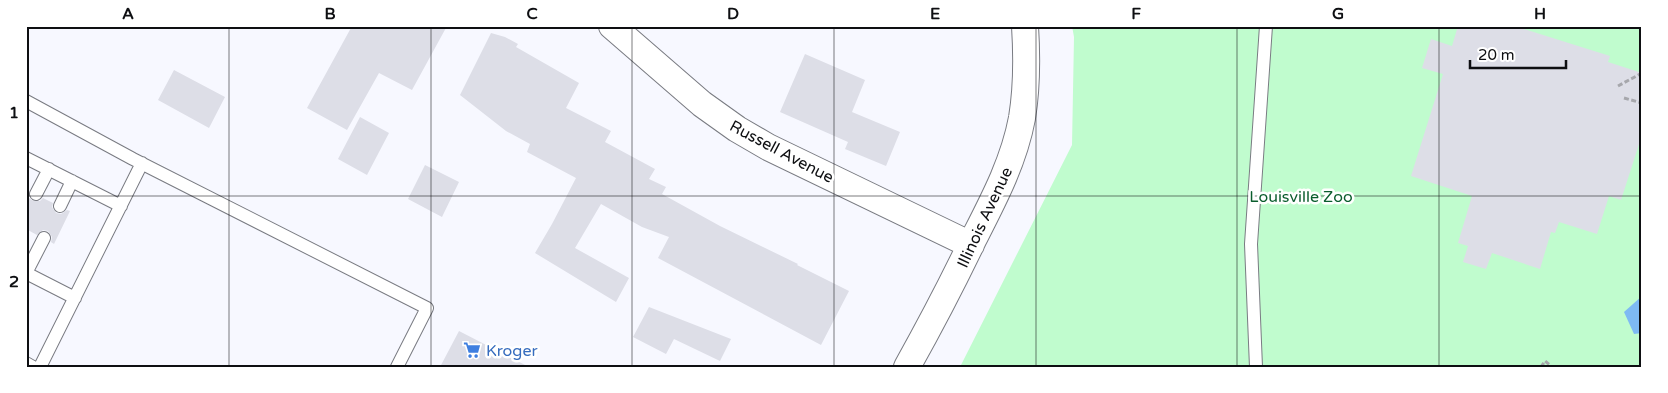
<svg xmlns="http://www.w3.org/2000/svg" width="1668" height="393" font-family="'Varela Round',sans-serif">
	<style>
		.green { fill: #c0fcce }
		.water { fill: #7ebaf3 }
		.building { fill: #dddee7 }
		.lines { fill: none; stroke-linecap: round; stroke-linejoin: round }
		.lane-casing { stroke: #797b82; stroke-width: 14 }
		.street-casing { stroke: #797b82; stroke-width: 28 }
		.path { stroke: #a6a7ac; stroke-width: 3; stroke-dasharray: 5 2.5; stroke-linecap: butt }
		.lane { stroke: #fff; stroke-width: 12 }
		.street { stroke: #fff; stroke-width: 26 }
		.grid { fill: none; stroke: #0e0f12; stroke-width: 1; stroke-opacity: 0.55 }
		.labels { text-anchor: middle; stroke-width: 5; stroke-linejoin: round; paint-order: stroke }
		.street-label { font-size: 16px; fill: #0e0f12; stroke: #fff }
		.park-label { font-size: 16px; fill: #0a5d2d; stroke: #fff }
		.shop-label { font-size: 16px; fill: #366cbe; stroke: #fff; text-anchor: start }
		.neatline { fill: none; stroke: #0e0f12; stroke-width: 2 }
		.grid-label { font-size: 16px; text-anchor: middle; font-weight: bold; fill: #0e0f12 }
	</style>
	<rect width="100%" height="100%" fill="#f7f8ff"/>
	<path class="green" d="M1072,26H1642V367H960L1072,145L1074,37Z"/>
	<path class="water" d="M1642,296V333L1634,334L1624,312Z"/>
	<path class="building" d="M352,26H447L412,90L379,73L347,130L307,108Z
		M1458,26H1523L1524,29L1610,56L1608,62L1642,73V135L1621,200L1609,196L1597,234L1559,222L1555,233L1551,232L1540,269L1492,253L1486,269L1463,262L1468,246L1458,243L1472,196L1411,176L1443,74L1422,68L1431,39L1452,46Z
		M491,33L505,37L518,44L516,47L579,83L566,108L611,131L605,142L655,169L649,179L666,187L662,194L720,226L798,264L797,265L849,291L821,345L658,258L669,237L642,227L601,204L575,248L629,278L616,302L535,253L552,224L576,178L527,152L530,144L506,131L460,95Z
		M805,54L865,80L852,112L900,132L886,166L845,149L848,142L780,112Z
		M174,70L225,97L209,128L158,100Z
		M360,117L389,133L367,175L338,159Z
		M425,165L459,182L442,217L408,199Z
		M26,189L29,191V198L33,201H40L43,198L53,203L52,207L56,213L61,214L67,210L70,211L54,244L51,242L52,237L48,231L43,230L37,235L26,229Z
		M649,307L731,339L720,361L674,339L666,354L633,337Z
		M459,331L529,367H440Z"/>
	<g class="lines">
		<g class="lane-casing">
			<path id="lane" d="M26,101L133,159L427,308L397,367
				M26,158L121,206
				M36,194L49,169
				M60,206L72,181
				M26,273L75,298
				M26,273L44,238
				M26,363L33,367
				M40,367L142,163
				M1256,367L1251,244L1266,26"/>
		</g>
		<g class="street-casing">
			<path id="street" d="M612,26L702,104L737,129L768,147L971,245
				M907,367C931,324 953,282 974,238C994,199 1014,161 1022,118C1027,87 1027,57 1025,26"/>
		</g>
		<path class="path" d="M1618,86L1642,73
			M1624,98L1642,103
			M1541,367L1545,361L1552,367"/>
		<use href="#lane" class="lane"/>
		<use href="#street" class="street"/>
	</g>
	<path class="grid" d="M229,26V367M431,26V367M632,26V367M834,26V367M1036,26V367M1237,26V367M1439,26V367M26,196H1642"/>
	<defs>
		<g id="supermarket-bare" transform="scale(1.35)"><path d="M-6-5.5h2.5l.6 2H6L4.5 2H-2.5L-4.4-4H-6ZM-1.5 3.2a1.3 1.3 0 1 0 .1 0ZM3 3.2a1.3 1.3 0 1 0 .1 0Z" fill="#3f7fe0" stroke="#fff" stroke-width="2.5" paint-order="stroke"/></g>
	</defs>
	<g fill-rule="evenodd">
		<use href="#supermarket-bare" x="472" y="350"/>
	</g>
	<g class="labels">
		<g class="street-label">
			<text transform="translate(782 151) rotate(28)" y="6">Russell Avenue</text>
			<text transform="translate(984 217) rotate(-65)" y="6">Illinois Avenue</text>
		</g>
		<g class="park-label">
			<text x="1301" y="202">Louisville Zoo</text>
		</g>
		<g class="shop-label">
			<text x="486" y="356">Kroger</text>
		</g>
	</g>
	<rect width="1668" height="393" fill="none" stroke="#ffffff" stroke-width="55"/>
	<path d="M1470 60v8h96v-8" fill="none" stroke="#0e0f12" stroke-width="2.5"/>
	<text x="1478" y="60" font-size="15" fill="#0e0f12" stroke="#ffffff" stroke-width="4" paint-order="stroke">20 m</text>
	<rect x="28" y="28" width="1612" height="338" class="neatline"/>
	<g class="grid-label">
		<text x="128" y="19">A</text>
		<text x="330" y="19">B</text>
		<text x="532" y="19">C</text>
		<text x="733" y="19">D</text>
		<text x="935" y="19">E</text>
		<text x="1136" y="19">F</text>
		<text x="1338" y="19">G</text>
		<text x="1540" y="19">H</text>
		<text x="14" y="118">1</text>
		<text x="14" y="287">2</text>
	</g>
</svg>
